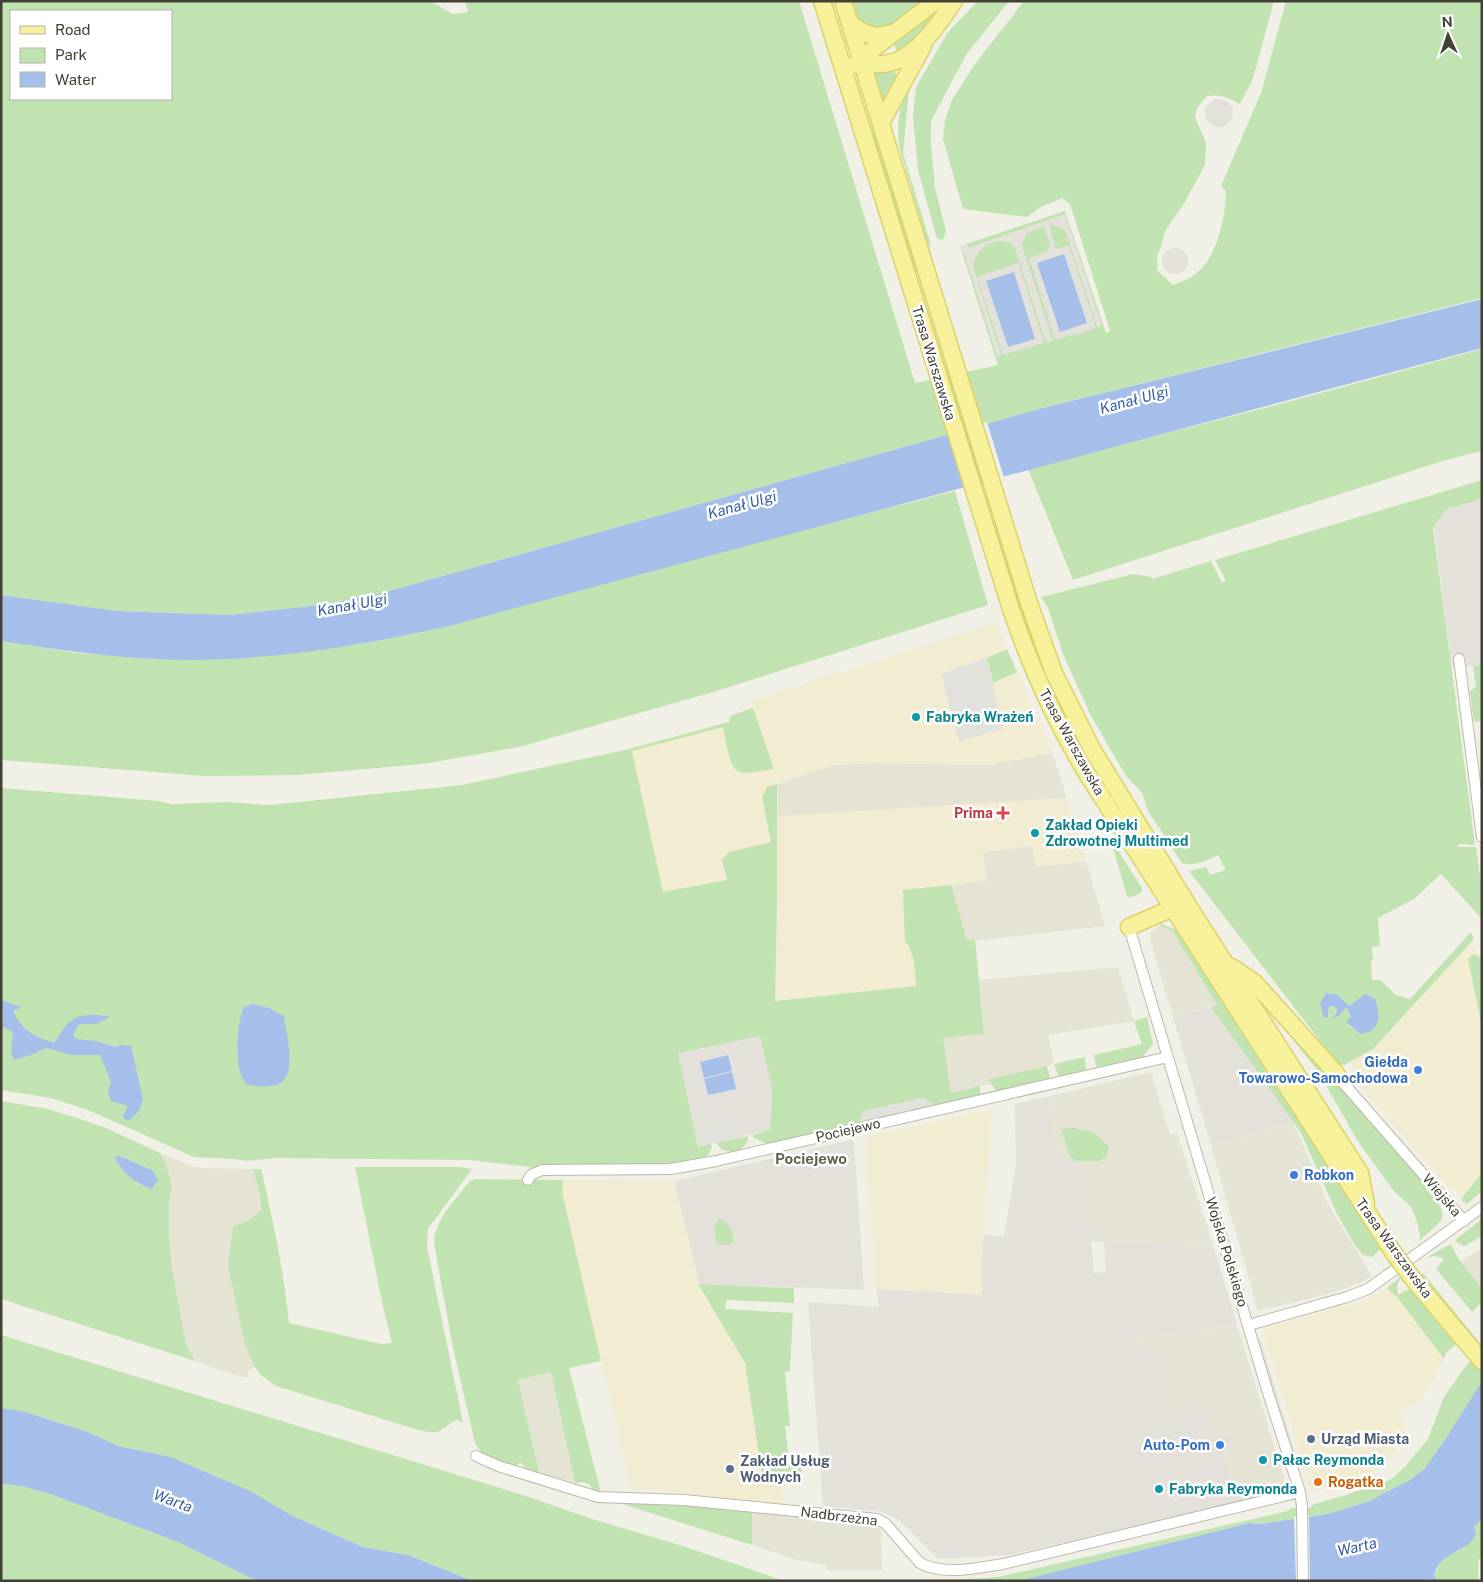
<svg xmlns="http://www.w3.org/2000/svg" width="1483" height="1582" font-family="'Public Sans',sans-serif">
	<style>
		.residential { fill: #e5e3d4 }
		.commercial { fill: #f2ecd2 }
		.industrial { fill: #e3e1da; fill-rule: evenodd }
		.green { fill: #c1e3b1; fill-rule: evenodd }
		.parking { fill: #e2e2dd }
		.water { fill: #a6bfea }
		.pier { fill: #f1f0e6 }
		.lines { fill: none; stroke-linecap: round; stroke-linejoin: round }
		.street-casing { stroke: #bcbaa9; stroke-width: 12 }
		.primary-casing { stroke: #dad26b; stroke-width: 19 }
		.street { stroke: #fff; stroke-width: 10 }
		.primary { stroke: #f6f19a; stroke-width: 16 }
		.primary-bridge-casing { stroke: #dad26b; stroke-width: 19; stroke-linecap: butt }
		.primary-bridge { stroke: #f6f19a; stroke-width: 16 }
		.culture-dot { fill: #0f9aa8; stroke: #fff; stroke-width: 2 }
		.health-dot { fill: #e0444e; stroke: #fff; stroke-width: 2 }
		.shop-dot { fill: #3f7fe0; stroke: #fff; stroke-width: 2 }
		.service-dot { fill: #5c6f8a; stroke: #fff; stroke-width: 2 }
		.food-dot { fill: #e8710a; stroke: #fff; stroke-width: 2 }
		.labels { text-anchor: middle; stroke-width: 5; stroke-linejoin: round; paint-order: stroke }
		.street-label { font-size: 14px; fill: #434135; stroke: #fff }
		.culture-label { font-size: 14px; font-weight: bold; fill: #0d838f; stroke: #fff; text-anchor: start }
		.health-label { font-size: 14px; font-weight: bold; fill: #be3a42; stroke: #fff; text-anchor: end }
		.shop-label { font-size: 14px; font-weight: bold; fill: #366cbe; stroke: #fff; text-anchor: end }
		.service-label { font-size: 14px; font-weight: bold; fill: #4e5e75; stroke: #fff; text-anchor: start }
		.food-label { font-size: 14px; font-weight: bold; fill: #c56008; stroke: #fff; text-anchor: start }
		.water-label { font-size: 15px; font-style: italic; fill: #385ea6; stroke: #fff }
		.neighbourhood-label { font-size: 15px; font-weight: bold; fill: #65614e; stroke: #fff }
	</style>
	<rect width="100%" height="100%" fill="#f1f0e6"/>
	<path class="residential" d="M1052,753L1067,798L778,817L777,784L833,765L873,763L987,765Z
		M1033,846L1035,867L1086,861L1105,926L975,941V939L967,940L951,885L986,880L983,852Z
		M1159,926L1164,927L1173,932L1217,1005L1173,1017L1149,936L1154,929Z
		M1118,967L1134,1021L1048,1035L1054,1064L991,1079V1084L951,1093L943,1038L984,1034L979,980Z
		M1151,1072L1170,1135L1177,1133L1214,1248L1107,1241L1077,1222L1076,1161H1060L1046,1097Z
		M1293,1122L1328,1204L1372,1276L1360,1283L1335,1292L1258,1311L1211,1145Z
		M160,1153L193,1167L207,1168L253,1169L261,1199V1211L244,1223L245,1342L254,1366L248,1371V1378L225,1372L195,1361L186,1345L172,1268L169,1233V1205L172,1185Z
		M1482,1249V1288L1461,1261Z
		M1237,1325L1287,1488L1285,1490L1236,1503L1224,1450L1231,1435L1216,1440L1170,1408L1117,1339Z
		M551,1372L575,1483L539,1473L530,1437L518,1380Z
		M752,1511L784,1513L797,1517L878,1525L881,1528L882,1570H826V1565L797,1560L752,1545Z"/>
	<path class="commercial" d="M996,623L1052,753L987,765L873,763L833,765L777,783L778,816L1067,798L1086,861L1035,867L1032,846L983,852L986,880L951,885L967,940L975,939L979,980L774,1001L777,903L776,877L658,903L625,750L729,722L730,716L753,708L751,701Z
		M1470,943L1480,957L1474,954L1468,959L1482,1027V1173L1462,1198L1454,1189H1451L1351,1077L1355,1073L1350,1061L1373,1049Z
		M992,1109L983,1235L982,1295L876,1289L865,1137Z
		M563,1180L674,1181L699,1281V1288L745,1363L762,1475L766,1477L782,1475L784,1502L787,1505L646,1489L631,1490L562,1192Z
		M1387,1288L1397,1297L1444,1359L1421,1402L1400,1408L1406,1434L1390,1458L1374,1468L1375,1472L1311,1492L1262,1329L1361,1301Z"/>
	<path class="industrial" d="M1205 113a14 14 0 1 1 28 0a14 14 0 1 1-28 0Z
		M1065,211L1106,334L998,365L960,246Z
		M1162 261a13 13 0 1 1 26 0a13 13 0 1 1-26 0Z
		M1482,499V665L1452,668L1434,527L1446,509Z
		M1211,1007L1293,1122L1211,1145L1173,1017Z
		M760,1035L772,1088L770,1130L698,1147L677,1053Z
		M1046,1097L1060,1161H1077L1079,1204L1077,1222L1108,1225L1107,1241L1214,1248L1237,1325L1119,1339L1165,1358L1170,1407L1208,1405L1216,1439L1230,1435L1234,1447L1224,1451L1236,1503L1010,1555L938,1559L899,1520L883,1512L823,1506L808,1302L879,1307L876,1289L982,1295L983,1235L1004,1236L1016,1164L1015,1104ZM1091,1241L1104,1242L1106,1272L1094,1273Z
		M851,1140L854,1142L864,1290L698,1284L699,1281L674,1181Z"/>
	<path class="green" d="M1,1H430L453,14L468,12L465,1H799L915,383L998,365L960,246L965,256L997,357L1001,355L973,267C974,248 998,233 1014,246L1046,343L1053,341L1022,245L1027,233L1044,226L1049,241V247L1047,248L1048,251L1029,258L1055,340L1096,328L1069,245L1056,249L1049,224L1061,228L1066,232L1097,327L1102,326L1065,214L968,248L967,244L1065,211L1106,333L1110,331L1070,204L1062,198L1039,208L1027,217L963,209L943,139L945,120L952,100L975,64L1024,1H1274L1253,79L1240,104C1228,97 1221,94 1207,96L1197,108L1195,118L1206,142L1205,165L1185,202L1165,231L1161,247L1157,255V270L1173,285C1183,281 1192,278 1200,270C1218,253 1226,215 1226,191L1221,186L1261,93L1286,1H1482V298L1043,408L382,593L329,604L230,615L118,611L1,595ZM11,11H171V99H11ZM1018,263L1044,343L1003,355L977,277Z
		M853,1H926L887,28L866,27L858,18Z
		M943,1H947L916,38L898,55L893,40Z
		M978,1H1009L966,55L931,121V145L935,188L946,231L943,240L938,239L936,236L918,170L913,116L916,87L948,32Z
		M893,66L898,80L882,106L870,68Z
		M906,85L909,89L903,153L931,245H928L899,146L898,128L900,110Z
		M871,117L921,271L912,274L873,143Z
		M1482,349V451L1446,460L1073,580L1028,469L1280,404Z
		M1482,480V499L1446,509L1433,528L1475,845L1459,844L1458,847H1476L1482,892V919L1441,874L1414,899L1378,918L1380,946L1372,947L1373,961H1371L1372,980H1380L1396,995L1410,999L1471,932L1474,939L1373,1049L1344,1065L1338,1064L1189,871L1206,867L1210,875L1226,870L1218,855C1206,861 1195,866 1182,863L1148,811L1142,793L1126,776L1090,714L1063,654L1048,608L1041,597L1133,574L1152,577V579L1211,561L1222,583L1226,580L1215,560ZM1326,993L1338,995L1349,1006L1357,1000L1360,1034L1348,1025L1351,1017L1348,1009L1345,1008L1333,1018L1337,1008L1333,1006L1328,1008L1327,1014Z
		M955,491L988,605L710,693L519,747L423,764L297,775L204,776L1,760V641L76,653L156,659H225L351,645L422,632L741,546Z
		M1010,563L1047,671L1050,685H1049L1039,669L1003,565Z
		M1007,649L1017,672L993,683L987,658Z
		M1482,665V721L1474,722L1470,691L1476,687L1473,666Z
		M753,708L774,769C764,770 747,775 738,771C729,767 725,737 723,727L632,751L663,892L727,880L722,860L729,852L771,842L762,797L767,787L777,784V903L775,1001L916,986L914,961L908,944L905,943L903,890L951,885L967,940L975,939L984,1034L943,1038L951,1093L980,1086V1095L937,1106L923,1098L864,1111L859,1124L768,1144L754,1138L753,1135L770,1130L772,1088L760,1036L678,1053L698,1147L711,1144L712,1147L709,1154L703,1158L676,1164L660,1165L572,1164L538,1168L470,1160L273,1158L247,1161L234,1159L194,1157L88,1110L51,1098L1,1090V788L158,801L172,804L226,802L270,805L462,785L625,750L729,722L730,716Z
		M1111,840L1142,888V892C1137,895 1132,898 1127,897Z
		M1162,924L1175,929L1381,1249L1372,1257L1363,1255L1355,1245L1337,1214L1301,1133L1211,1007L1217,1005L1173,932L1164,927L1159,926Z
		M1474,954L1482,958V1027L1468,959Z
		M1260,998L1327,1068L1341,1089L1429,1186L1426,1189C1454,1219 1443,1219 1418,1242L1420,1237L1417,1221L1411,1207L1393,1190L1357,1140L1318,1071Z
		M1147,1017L1153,1044L1144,1055L1146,1058L1099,1069L1096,1066L1094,1055L1142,1044L1134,1021Z
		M1085,1057L1086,1071L1059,1078L1054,1064Z
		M1047,1066L1050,1077L1049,1081L997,1092L991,1084L990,1079Z
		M1,1101L48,1109L77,1118L106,1128L160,1153L165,1162L172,1185L169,1205V1233L172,1268L186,1345L195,1361L1,1299ZM121,1156L152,1170L139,1185C130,1175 120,1170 114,1157Z
		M1074,1128L1093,1132L1109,1147L1107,1156L1100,1161H1075C1065,1153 1067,1141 1061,1129Z
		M748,1136C748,1150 732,1155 721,1149L716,1143Z
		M355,1167H460L472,1169L428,1229L427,1247L463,1423L457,1420C450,1422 449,1426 443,1429C436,1435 423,1431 415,1429L276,1386L262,1376L254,1366L245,1343L228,1266L233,1226L244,1223L261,1211V1199L253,1169H261C273,1219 284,1272 289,1323L381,1344L392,1343L383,1307Z
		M1482,1173V1191L1467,1204L1462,1201V1198Z
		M475,1179L563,1180L562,1192L601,1361L569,1368L601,1493L593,1490L589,1484L583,1482L575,1483L551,1372L518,1380L539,1473L524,1468L523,1464L519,1463L517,1466L507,1464L483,1455L475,1443L452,1343L434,1243C435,1219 456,1199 470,1181Z
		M718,1219C729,1221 735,1232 733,1243C726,1245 723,1246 717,1243L714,1230Z
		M1482,1219V1236L1465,1246L1458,1243L1455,1240Z
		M1451,1244L1458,1258L1482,1288L1481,1303L1472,1312L1436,1269L1444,1259L1436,1256L1427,1257Z
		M1423,1273L1479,1342L1476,1346L1419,1277Z
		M1401,1276L1397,1286L1398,1295L1410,1288L1456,1344L1446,1353L1444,1359L1397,1297L1387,1288Z
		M698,1284L794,1288V1303L726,1300L725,1309L793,1313L790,1371L785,1372L790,1426H785L790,1468L801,1467L802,1476L782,1478L781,1475L766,1477L762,1475L745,1363Z
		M1,1335L526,1496L589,1518L686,1547L784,1581H473L408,1555L363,1547L293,1516L250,1491L171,1457L118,1446L88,1432L22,1411L1,1408Z
		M1482,1348V1381L1444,1441L1424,1469L1410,1480L1369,1501L1328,1514L1260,1524L1249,1523L1018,1581H944L998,1577L1288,1511L1292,1508H1310L1314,1504L1343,1496L1390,1480L1404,1468L1428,1439L1444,1397L1465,1367Z
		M1,1484L21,1486L50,1494L178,1542L257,1581H1Z
		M619,1503H673L752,1511V1545Z
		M1482,1519V1555C1475,1563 1480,1572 1478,1581H1438L1434,1575L1443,1558L1453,1552L1459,1551L1467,1545L1476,1532L1474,1526Z"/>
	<path class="parking" d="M987,658L1003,729L959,741L941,674Z
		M923,1098L937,1106L859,1124L864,1111Z
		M734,1118L739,1138L711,1144L707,1124Z
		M1260,1339L1299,1465L1295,1466L1256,1340Z"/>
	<path class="water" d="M1064,254L1087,323L1060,332L1037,263Z
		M1014,272L1035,339L1008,347L986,281Z
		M1482,299V348L449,626C354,647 254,664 156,659C104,657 53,649 1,641V595L118,611L230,615L329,604L382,593L1043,408Z
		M1326,993L1338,995L1349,1006L1365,994L1375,999C1381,1015 1381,1032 1360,1034L1346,1022L1351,1017L1348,1009L1345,1008L1340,1015L1332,1019L1336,1013L1337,1008L1333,1006L1328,1008V1017L1324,1018L1320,1003Z
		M1,1000L22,1007L13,1011C22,1031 34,1036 54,1043C66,1027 67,1016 90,1015C98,1015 103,1015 110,1017L96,1024H79L73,1035L76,1039L96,1041L115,1047L121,1045L131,1046L143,1100L138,1112L130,1120L123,1119L124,1113L128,1106L111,1101L108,1091L111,1082L100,1055H71L46,1048L31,1055L14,1060L11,1052L13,1032L1,1026Z
		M253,1004L269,1008L284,1016C286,1033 298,1074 279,1084C270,1088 256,1086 247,1085C245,1082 242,1078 241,1074C235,1060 237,1021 244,1007Z
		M728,1055L732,1071L704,1078L700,1062Z
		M732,1072L736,1089L708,1095L704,1079Z
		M120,1156L152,1170L158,1180L152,1189C136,1184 122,1173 114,1157Z
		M1482,1381V1519L1474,1526L1476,1534C1465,1556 1443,1548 1434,1575L1438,1581L1426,1579L1423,1581H1386L1384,1579L1381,1581H1018L1249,1523L1260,1524L1328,1514L1369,1501L1410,1480L1424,1469L1444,1441Z
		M1,1408L22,1411L88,1432L118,1446L171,1457L250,1491L293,1516L363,1547L408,1555L473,1581H257L178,1542L50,1494L21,1486L1,1484Z"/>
	<path class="pier" d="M987,422L1004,478L984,483L966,427Z
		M1309,1514L1310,1581H1296L1294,1516Z"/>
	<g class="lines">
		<g class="street-casing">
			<path id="street" d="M1459,659L1482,837
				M1129,927L1269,1396L1300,1492L1302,1506L1303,1581
				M1339,1078L1464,1221
				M528,1180L531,1175L542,1170L671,1169L716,1161L1168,1057
				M1249,1325L1347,1297L1368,1289L1482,1207
				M476,1456L498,1466L598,1497L684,1500L877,1519L885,1523L920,1563C944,1576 977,1568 1003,1564L1300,1492"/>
		</g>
		<g class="primary-casing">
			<path id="primary" d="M822,1L1010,606C1030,666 1055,722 1089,777L1393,1252
				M843,1L1028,600L1054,673L1092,749L1194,915L1360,1173L1366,1204
				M849,22C863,34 873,39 891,33
				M862,62L873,49L936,1
				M854,65C866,61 877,66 889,63C916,58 940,23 954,1
				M881,123L923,46
				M1129,927L1173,908L1183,911
				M1232,967L1254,982L1334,1071L1339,1078
				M1413,1279L1482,1361"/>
		</g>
		<use href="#street" class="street"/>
		<use href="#primary" class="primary"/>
		<g class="primary-bridge-casing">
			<path id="primary-bridge" d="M1393,1252L1413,1279"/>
		</g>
		<use href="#primary-bridge" class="primary-bridge"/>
	</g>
	<g class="culture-dot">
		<circle cx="916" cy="717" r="5"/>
		<circle cx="1035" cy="833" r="5"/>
		<circle cx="1263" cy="1460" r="5"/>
		<circle cx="1159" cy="1489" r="5"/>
	</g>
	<path class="health-dot" d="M1000.5 805.5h5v5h5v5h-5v5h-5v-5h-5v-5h5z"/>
	<g class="shop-dot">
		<circle cx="1418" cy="1070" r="5"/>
		<circle cx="1294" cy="1175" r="5"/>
		<circle cx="1220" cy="1445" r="5"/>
	</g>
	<g class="service-dot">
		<circle cx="1311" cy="1439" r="5"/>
		<circle cx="730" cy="1469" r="5"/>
	</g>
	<circle class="food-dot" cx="1318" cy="1482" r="5"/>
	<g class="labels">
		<g class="street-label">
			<text transform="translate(934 363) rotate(73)" y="5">Trasa Warszawska</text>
			<text transform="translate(1072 742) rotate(61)" y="5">Trasa Warszawska</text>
			<text transform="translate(848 1130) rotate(-13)" y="5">Pociejewo</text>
			<text transform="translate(1442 1195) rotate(49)" y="5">Wiejska</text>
			<text transform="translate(1394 1248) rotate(54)" y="5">Trasa Warszawska</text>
			<text transform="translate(1227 1252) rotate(73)" y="5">Wojska Polskiego</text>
			<text transform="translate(839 1516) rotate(7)" y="5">Nadbrzeżna</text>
		</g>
		<g class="culture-label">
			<text x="926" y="722">Fabryka Wrażeń</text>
			<text x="1045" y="830">Zakład Opieki<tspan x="1045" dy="16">Zdrowotnej Multimed</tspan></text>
			<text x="1273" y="1465">Pałac Reymonda</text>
			<text x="1169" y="1494">Fabryka Reymonda</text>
		</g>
		<g class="health-label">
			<text x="993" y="818">Prima</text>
		</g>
		<g class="shop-label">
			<text x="1408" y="1067">Giełda<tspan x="1408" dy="16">Towarowo-Samochodowa</tspan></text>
			<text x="1304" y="1180" text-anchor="start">Robkon</text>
			<text x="1210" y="1450">Auto-Pom</text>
		</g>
		<g class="service-label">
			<text x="1321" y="1444">Urząd Miasta</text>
			<text x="740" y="1466">Zakład Usług<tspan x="740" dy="16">Wodnych</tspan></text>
		</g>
		<g class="food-label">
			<text x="1328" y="1487">Rogatka</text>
		</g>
		<g class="water-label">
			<text transform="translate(1134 400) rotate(-15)" y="5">Kanał Ulgi</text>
			<text transform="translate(742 505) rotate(-15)" y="5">Kanał Ulgi</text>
			<text transform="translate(352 605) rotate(-10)" y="5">Kanał Ulgi</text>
			<text transform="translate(173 1501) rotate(20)" y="5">Warta</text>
			<text transform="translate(1357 1547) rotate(-13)" y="5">Warta</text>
		</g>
		<g class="neighbourhood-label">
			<text x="811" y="1164">Pociejewo</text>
		</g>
	</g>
	<rect width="1483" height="1582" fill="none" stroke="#434135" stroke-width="5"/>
	<rect x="10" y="10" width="162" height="90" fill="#ffffff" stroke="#b4b3ae"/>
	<rect x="20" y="26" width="25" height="8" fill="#f6f19a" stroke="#b4b3ae"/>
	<text x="55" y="35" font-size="15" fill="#434135">Road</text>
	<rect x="20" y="48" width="25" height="15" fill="#c1e3b1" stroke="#b4b3ae"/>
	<text x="55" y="60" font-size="15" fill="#434135">Park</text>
	<rect x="20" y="72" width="25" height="15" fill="#a6bfea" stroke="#b4b3ae"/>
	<text x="55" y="85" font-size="15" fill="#434135">Water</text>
	<g transform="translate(1448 35) rotate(357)" stroke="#ffffff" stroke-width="4" paint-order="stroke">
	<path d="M0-4L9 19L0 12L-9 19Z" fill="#434135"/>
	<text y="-8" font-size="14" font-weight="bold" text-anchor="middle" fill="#434135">N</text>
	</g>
</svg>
